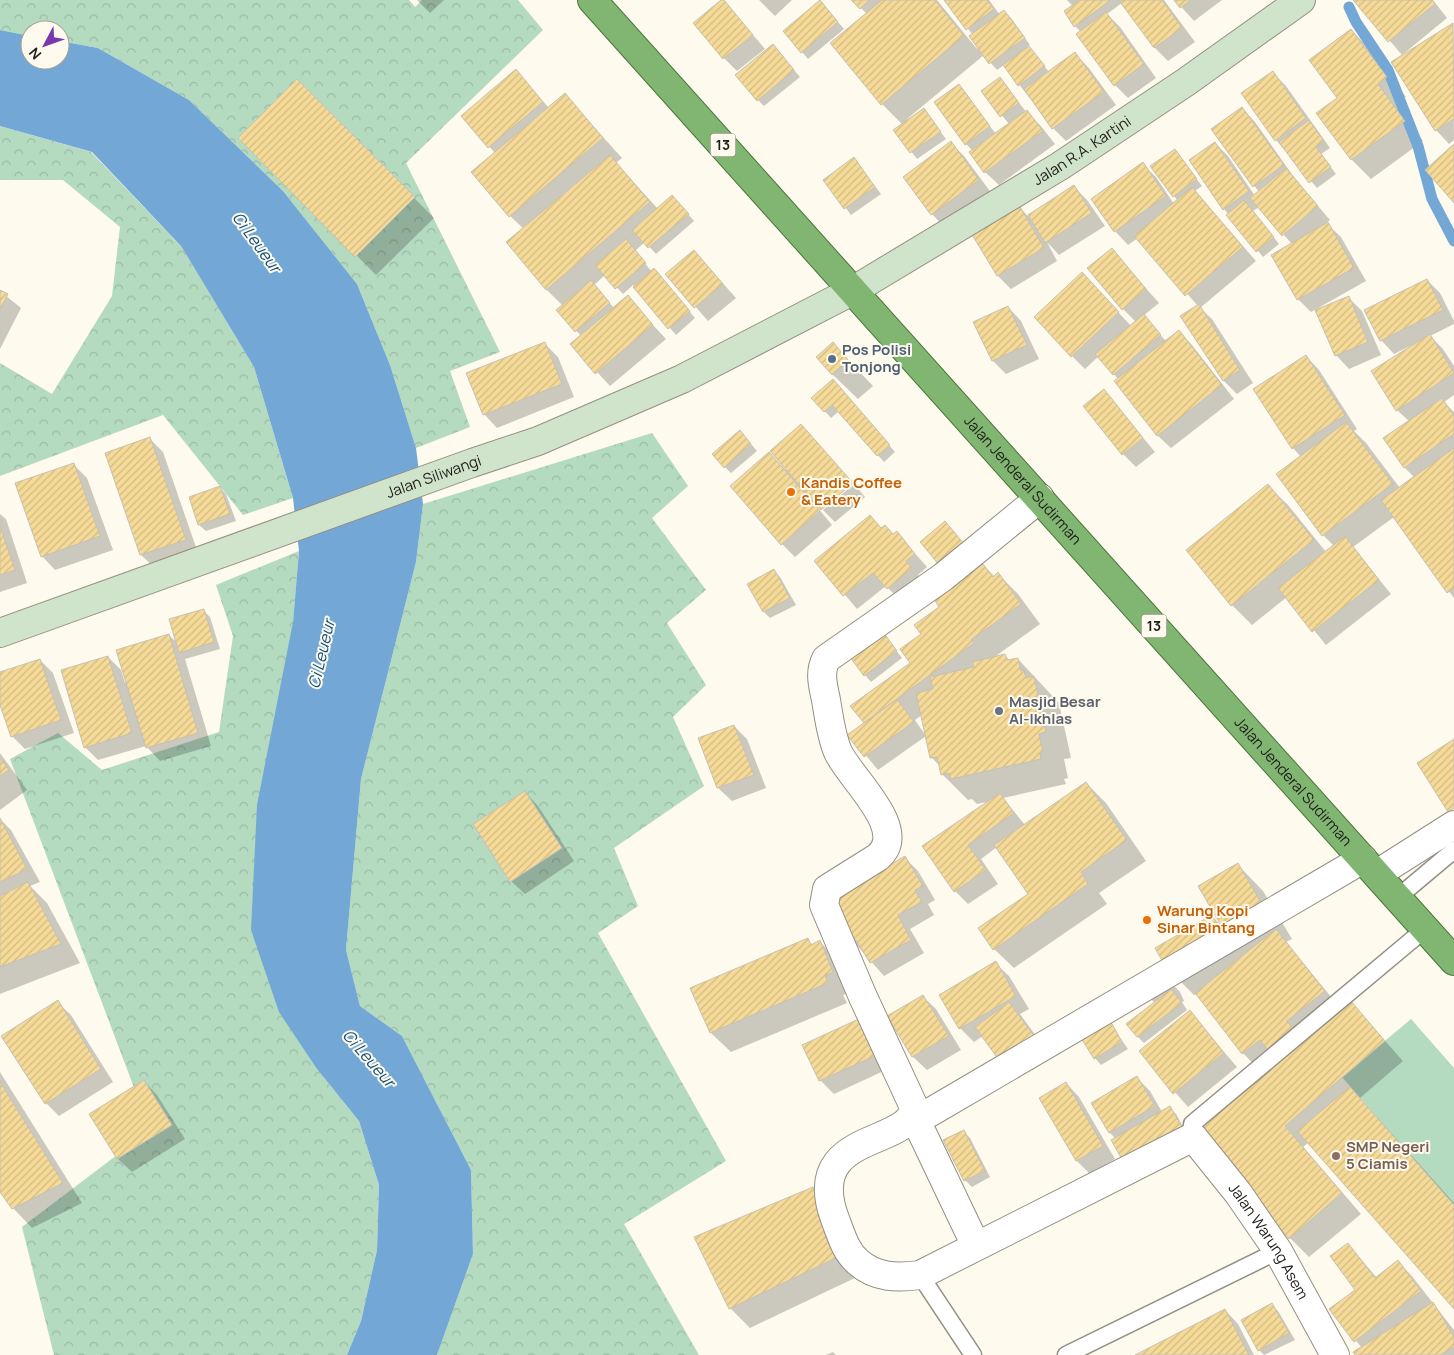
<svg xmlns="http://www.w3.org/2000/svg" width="1454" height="1355" font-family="Manrope,sans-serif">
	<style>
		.forest { fill: url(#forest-crowns) }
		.park { fill: #b4dac0 }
		.water { fill: #73a8d6 }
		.shadow { fill: #0003 }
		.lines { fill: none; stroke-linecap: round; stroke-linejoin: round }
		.stream { stroke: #73a8d6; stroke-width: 11 }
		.building { fill: url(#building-hatch); stroke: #c6c1b6 }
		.service-casing { stroke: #948f85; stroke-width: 19 }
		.minor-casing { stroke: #948f85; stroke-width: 30 }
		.secondary-casing { stroke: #948f85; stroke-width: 30 }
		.trunk-casing { stroke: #49753c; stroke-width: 30 }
		.service { stroke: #fff; stroke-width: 16 }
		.minor { stroke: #fff; stroke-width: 28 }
		.secondary { stroke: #cfe4ca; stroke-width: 28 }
		.trunk { stroke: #80b672; stroke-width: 28 }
		.service-dot { fill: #5c6f8a; stroke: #fefaee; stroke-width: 2 }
		.food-dot { fill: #e8710a; stroke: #fefaee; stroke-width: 2 }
		.worship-dot { fill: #6b7280; stroke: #fefaee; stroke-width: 2 }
		.education-dot { fill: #8d6e63; stroke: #fefaee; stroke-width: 2 }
		.labels { text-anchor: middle; stroke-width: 4; stroke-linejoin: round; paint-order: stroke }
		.shield { fill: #fefaee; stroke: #625f59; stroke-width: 1 }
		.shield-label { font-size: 14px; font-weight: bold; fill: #1f1d19 }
		.street-label { font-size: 15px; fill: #1f1d19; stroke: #fefaee }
		.service-label { font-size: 15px; font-weight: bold; fill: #4e5e75; stroke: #fefaee; text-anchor: start }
		.food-label { font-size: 15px; font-weight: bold; fill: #c56008; stroke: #fefaee; text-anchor: start }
		.worship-label { font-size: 15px; font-weight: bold; fill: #5b616d; stroke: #fefaee; text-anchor: start }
		.education-label { font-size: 15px; font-weight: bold; fill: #785e54; stroke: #fefaee; text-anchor: start }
		.water-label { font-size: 16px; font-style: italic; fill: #124f7b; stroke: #fefaee }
	</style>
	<defs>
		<pattern id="forest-crowns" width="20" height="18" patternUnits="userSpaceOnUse" patternTransform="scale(1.25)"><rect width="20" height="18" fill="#b4dac0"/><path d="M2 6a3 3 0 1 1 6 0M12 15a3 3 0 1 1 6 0" fill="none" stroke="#9abba4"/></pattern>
		<pattern id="building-hatch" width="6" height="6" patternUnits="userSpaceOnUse" patternTransform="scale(1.25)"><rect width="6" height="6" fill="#f5da98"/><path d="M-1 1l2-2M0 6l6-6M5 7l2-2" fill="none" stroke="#d2bb82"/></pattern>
	</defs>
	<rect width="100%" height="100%" fill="#fefaee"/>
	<path class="forest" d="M0,0H409L415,7L422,0H518L543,30L406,163L500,352L450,371L470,427L416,448L390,365L357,284L283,191L189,100L98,48L60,41V30H30V36L0,30Z
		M0,126L91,152L181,246L254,367L293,498L243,515L163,415L0,476V363L52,394L112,296L120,227L63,180H0Z
		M652,433L688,486L652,518L706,590L667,623L706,685L673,717L704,786L614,848L638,906L598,933L726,1161L624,1224L699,1355H437L473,1254L471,1170L402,1036L360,1006L346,950L361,779L416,562L423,504Z
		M299,551L293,622L317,1069L359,1121L379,1185L377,1250L361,1321L347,1355H54L22,1227L150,1130L10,759L58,733L102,770L219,732L233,636L216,585Z"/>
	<path class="park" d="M1411,1019L1454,1068V1205L1342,1077Z"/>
	<path class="water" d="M0,30L30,36V60H60V41L98,48L189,100L283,191L357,284L390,365L416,448L423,504L416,562L361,779L346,950L360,1006L402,1036L471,1170L473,1254L437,1355H347L361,1321L377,1250L379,1185L359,1121L317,1069L279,1012L251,930L257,805L293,622L299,551L293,498L254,367L181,246L92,152L0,126Z"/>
	<path class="shadow" d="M417,0H444L430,13Z
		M723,0L765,49L737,71L724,58Z
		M759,0H792L775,16Z
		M853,0H937L977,49L979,47L973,35L945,0H989L1000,15L1004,12L1011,18L1030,45L1028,46L1049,72L1075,54L1088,67L1116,105L1066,141L1053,128L1004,65L997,70L984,55L907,119L908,121L924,110L946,139L917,159L895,130L903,125L882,104L867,14Z
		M1067,0H1164L1195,42L1168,61L1155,48L1122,3L1107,14L1120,27L1156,78L1128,98L1115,85L1078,35L1081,32L1075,26L1073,6Z
		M1175,0H1222L1194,21Z
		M1355,0H1433L1447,18L1402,55Z
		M820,1L844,29L808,59L784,31Z
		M1453,25L1454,140L1449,144L1436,130L1393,63Z
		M1351,30L1371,50L1406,97L1396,104L1423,141L1371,179L1352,160L1317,114L1338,98Z
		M779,52L800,77L764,106L758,100Z
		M516,71L549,108L565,95L622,158L616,163L658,209L679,203L694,221L656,254L645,242L635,251L652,272L660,276L695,318L676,335L633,285L623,294L605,275L594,285L614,308L627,297L666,339L610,386L571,344L581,336L558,310L563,306L546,289L524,229L510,216L495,153L462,116Z
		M1273,73L1286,86L1330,148L1321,154L1336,174L1317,188L1276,140Z
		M297,80L434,218L376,275L240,138Z
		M1006,85L1026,112L1040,125L1055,144L999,185L985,172L971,152L973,151L966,144L959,86L996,134L1009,124L982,91Z
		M1242,108L1255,122L1296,180L1330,220L1326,223L1341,237L1366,281L1311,312L1298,299L1292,244L1259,207L1253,211L1279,244L1263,257L1224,209L1215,143L1228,156L1255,196L1259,192L1213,129Z
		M951,143L964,156L992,194L945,228L932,214Z
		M1174,150L1202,186L1195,191L1256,261L1200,308L1212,319L1253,383L1237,394L1223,380L1198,306L1138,238L1128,245L1115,231L1093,199L1142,164L1156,177L1174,204L1178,201L1174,196Z
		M854,159L881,194L851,215L825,180Z
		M1074,187L1087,200L1105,226L1059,255L1047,242L1057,261L1011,289L998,276L973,234L1018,206L1028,216Z
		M1112,250L1159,303L1143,316L1166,341L1179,332L1192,345L1234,399L1171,448L1157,435L1118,379L1099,356L1085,369L1072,356L1095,287L1131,326L1136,322L1123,309Z
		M694,251L736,298L708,321L667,274Z
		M1427,280L1440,293L1454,321V324L1430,336L1443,349L1454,366V395L1444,402L1454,412V598L1394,517L1353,547L1391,594L1326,645L1287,597L1252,625L1232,605L1188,550L1268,486L1288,505L1326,552L1334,546L1323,535L1301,457L1293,448L1255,389L1306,356L1319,370L1357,429L1354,431L1366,443L1400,488L1415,478L1404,467L1409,421L1397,410L1411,347L1410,346L1394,354L1381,340Z
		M0,291L21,308L0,349Z
		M1349,298L1362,311L1381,355L1349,369L1336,355Z
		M1008,307L1021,321L1039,359L1006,374L993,361L975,323Z
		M545,344L558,357L574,397L497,428L484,414Z
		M833,344L873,386L858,399L832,374Z
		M839,387L895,452L884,462L839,411L831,418L813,398Z
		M1104,391L1155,452L1136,467L1123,454Z
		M801,426L852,482L817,507L832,525L795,557L782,544L769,454L786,470Z
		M746,438L757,451L731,473L725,467Z
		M150,439L163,452L198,553L155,568L141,555L106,453Z
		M74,465L87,478L113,550L55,570L42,556Z
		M854,484L865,497L835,522L823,510Z
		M220,488L226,494L236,521L206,531L199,525L190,497Z
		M0,514L6,519L27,583L0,592Z
		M870,517L882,529L893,535L896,532L927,567L918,575L925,582L901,601L886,586L857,609L816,561Z
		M983,565L995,577L998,574L1018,594L1040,624L993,658L1005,655L1010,661L1018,659L1059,703L1071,758L1064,759L1068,778L1064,779L1066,784L1003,798L1025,825L1086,783L1106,803L1146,861L1099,893L1107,904L1014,968L994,949L1030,894L997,847L981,859L998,884L968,904L955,891L924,846L991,801L977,804L972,799L968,800L942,774L941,767L931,757L922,715L915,720L926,736L878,770L849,735L865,723L911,663L922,634L941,607Z
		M774,571L780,577L796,605L770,618L764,612L749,584Z
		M204,611L210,617L220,649L185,659L211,746L160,761L146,746L98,760L85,747L108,657L121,670L125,683H127L169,635L178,644Z
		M881,631L902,658L871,682L865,675Z
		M40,660L53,673L74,733L25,749L12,736L0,701V673Z
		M734,726L747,739L766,788L732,801L718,788L700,739Z
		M0,753L27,790L0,810Z
		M525,792L538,806L574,861L525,894L511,881Z
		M0,819L11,830L40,882L30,886L47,903L80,963L0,994Z
		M905,858L918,871L935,900L928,904L934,915L910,929L924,953L884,976L853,941Z
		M1238,865L1263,891L1292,939L1286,942L1336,1003L1345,996L1403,1061L1360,1098L1454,1203V1307L1309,1142L1303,1147L1361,1214L1309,1257L1290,1238L1258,1069L1243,1053L1197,994L1194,995L1169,970L1212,916L1222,927Z
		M808,940L813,945L820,942L839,961L852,992L843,995L847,1003L731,1052L711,1033L692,989Z
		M995,963L1009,976L1029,1009L1020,1014L1047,1051L983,1036L974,1042L960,1028L941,996Z
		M1154,966L1180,992L1184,1001L1182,1002L1187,1010L1144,1043L1137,1036L1155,1003L1138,987Z
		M922,996L936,1009L961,1050L927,1070L913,1057L889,1017Z
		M57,1002L71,1015L113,1082L59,1116L46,1103Z
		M1190,1012L1237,1067L1188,1107L1140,1052Z
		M1106,1017L1128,1049L1101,1065L1095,1058Z
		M860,1020L890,1068L834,1094L820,1080Z
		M0,1072L82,1203L32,1228L13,1208L0,1190Z
		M1137,1078L1150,1091L1162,1112L1170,1108L1176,1114L1187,1134L1116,1139L1110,1133L1093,1104Z
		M144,1081L157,1095L185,1139L132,1172L118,1159L91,1115Z
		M1066,1083L1079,1097L1115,1159L1090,1174L1077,1161L1040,1098Z
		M964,1132L970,1138L990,1177L972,1187L965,1180Z
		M813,1188L832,1208L859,1276L750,1328L730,1308Z
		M1348,1244L1377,1278L1398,1262L1411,1275L1454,1330V1355H1356L1362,1348L1331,1310L1357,1290Z
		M1271,1305L1278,1311L1295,1340L1264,1355L1259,1350Z
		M1225,1310L1238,1324L1254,1355H1137Z
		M833,1352L836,1355H826Z"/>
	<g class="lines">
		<path class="stream" d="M1349,7L1356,22L1388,70L1418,146L1432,199L1454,241"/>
	</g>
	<path class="building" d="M721,0H724L753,35L723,59L693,23Z
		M820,0L838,22L801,53L783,31Z
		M851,0H870L860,9Z
		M882,0H935L964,36L881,105L830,43Z
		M944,0H987L994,9L966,30Z
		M1080,0H1111L1074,27L1064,11Z
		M1123,0H1162L1182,28L1154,48L1120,2Z
		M1174,0H1191L1180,8Z
		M1353,0H1432L1435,4L1388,42Z
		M1004,10L1025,38L989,64L969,36Z
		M1106,12L1144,64L1114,86L1076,34Z
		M1453,23L1454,119L1435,131L1391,62Z
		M1351,29L1387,77L1378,84L1405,121L1351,160L1316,113L1337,98L1309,60Z
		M773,44L794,70L757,101L735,75Z
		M1029,46L1045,66L1018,86L1003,65Z
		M1075,52L1104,92L1052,129L1024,89Z
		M516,69L543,102L488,148L461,116Z
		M1273,71L1306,118L1275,141L1241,93Z
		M1000,77L1019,103L1000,117L981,91Z
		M297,79L415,197L355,257L238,138Z
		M959,84L990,126L965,145L934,102Z
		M565,93L603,138L509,217L471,172Z
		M1242,107L1284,165L1253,187L1211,129Z
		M924,108L941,132L910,153L893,130Z
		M1027,110L1043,131L984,173L969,152Z
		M1309,120L1324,141L1316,147L1331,167L1309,183L1279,142Z
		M951,141L979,180L931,215L903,177Z
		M1215,142L1249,191L1223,210L1189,160Z
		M1454,144V203L1425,170Z
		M1175,149L1197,179L1173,197L1150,166Z
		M610,155L650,202L546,290L506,242Z
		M854,157L875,187L844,209L823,180Z
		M1143,162L1166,196L1114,232L1091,199Z
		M1286,168L1318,206L1282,236L1250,198Z
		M1074,185L1092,213L1045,243L1028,215Z
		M1192,187L1243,247L1185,296L1134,236Z
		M672,195L689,214L648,248L632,230Z
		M1244,200L1274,237L1256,252L1226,215Z
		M1019,205L1044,248L997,276L971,233Z
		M1328,222L1354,268L1297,300L1271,255Z
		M626,239L646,263L615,289L595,265Z
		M1112,248L1146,289L1122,310L1087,268Z
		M694,250L723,284L694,308L665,274Z
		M654,268L690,311L668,329L633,287Z
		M1082,272L1119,312L1071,357L1034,317Z
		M1427,279L1443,310L1380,341L1364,310Z
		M591,280L610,303L575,332L556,310Z
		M0,290L8,294L0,310Z
		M628,295L653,325L595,374L570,344Z
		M1349,296L1368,342L1335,356L1315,310Z
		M1199,304L1240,370L1223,381L1180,316Z
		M1008,306L1027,345L992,361L973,322Z
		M1144,314L1161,335L1113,375L1095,354Z
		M1179,330L1222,385L1157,436L1114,381Z
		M1430,334L1454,373L1396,411L1371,371Z
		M545,342L562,384L483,415L466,373Z
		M833,342L848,360L832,375L816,357Z
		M1306,355L1345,415L1292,449L1253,389Z
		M833,379L890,445L877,456L832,405L824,412L811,398Z
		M1104,389L1143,438L1122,455L1083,406Z
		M1442,398L1454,416V434L1404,468L1383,438Z
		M1346,422L1393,484L1322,536L1276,474Z
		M801,424L853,483L821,510L770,451Z
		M740,430L751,444L724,468L712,454Z
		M150,437L186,540L140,555L105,453Z
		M1454,448V588L1447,593L1381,500Z
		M769,452L820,511L781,545L730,486Z
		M74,463L100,536L41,557L15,483Z
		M1268,484L1314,540L1231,606L1186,550Z
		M220,486L230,514L198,525L189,497Z
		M870,515L881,528L885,525L893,534L897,531L915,554L906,561L912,568L887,589L873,573L843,596L814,561Z
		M945,521L970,551L945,572L920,542Z
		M0,526L15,570L0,575Z
		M1345,536L1379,580L1312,632L1278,588Z
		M983,564L993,577L998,572L1021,604L971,640L974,643L864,723L850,706L910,663L900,649L921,634L914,625L939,607L934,599Z
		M774,569L790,598L763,612L747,584Z
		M204,609L214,642L179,653L169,619Z
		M881,629L897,651L864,676L847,653Z
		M169,634L198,733L146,748L116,650Z
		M1005,654L1007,660L1018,658L1021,671L1024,670L1026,678L1034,676L1046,732L1039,734L1043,753H1040L1041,759L951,779L949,773L941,775L937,757L930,758L916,693L933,689L930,677L974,667L972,662Z
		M108,656L132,733L84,748L61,670Z
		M40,659L61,720L11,737L0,705V672Z
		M897,699L914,722L864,757L847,735Z
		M734,725L754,775L717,788L698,738Z
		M1454,739V808L1448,812L1417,763Z
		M0,758L9,770L0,776Z
		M1086,782L1127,840L1081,872L1088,884L993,950L978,928L1028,894L994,845Z
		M525,791L562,848L510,882L473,824Z
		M1000,793L1014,813L968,845L986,870L954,892L922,846Z
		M0,818L27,869L0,882Z
		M905,856L923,886L915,890L922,902L898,915L911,940L870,963L856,940L852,942L828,901Z
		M1238,863L1267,913L1227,936L1198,886Z
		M28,882L61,944L0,967V896Z
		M1212,915L1225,937L1168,971L1155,948Z
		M1276,929L1325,991L1287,1021L1295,1031L1269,1051L1260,1040L1242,1054L1195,993Z
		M808,938L811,945L820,940L833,972L825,976L828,983L710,1033L690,988Z
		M996,961L1016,996L959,1029L939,995Z
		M1171,989L1182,1003L1137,1037L1126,1024Z
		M1345,994L1385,1041L1285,1126L1342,1193L1289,1239L1192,1124Z
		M923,995L949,1036L912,1057L887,1016Z
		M58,1000L101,1069L45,1104L1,1036Z
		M1009,1002L1035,1037L1001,1063L975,1027Z
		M1190,1010L1224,1053L1173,1094L1139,1051Z
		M1107,1015L1122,1042L1094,1059L1078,1033Z
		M861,1018L877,1055L819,1081L802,1045Z
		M1137,1076L1155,1106L1109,1133L1091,1103Z
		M144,1080L172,1125L117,1159L89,1114Z
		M0,1082L63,1183L12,1209L0,1192Z
		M1066,1082L1103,1146L1076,1161L1039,1098Z
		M1350,1087L1454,1205V1309L1297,1131Z
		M1170,1106L1182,1127L1123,1161L1111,1140Z
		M964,1130L985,1171L964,1181L943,1140Z
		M813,1187L840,1256L729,1309L694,1237Z
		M1348,1243L1375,1278L1398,1260L1421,1291L1354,1342L1329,1309L1355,1290L1330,1256Z
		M1433,1302L1454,1337V1347L1440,1355H1355L1353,1352Z
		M1272,1303L1289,1333L1258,1351L1241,1320Z
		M1225,1309L1249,1355H1135Z"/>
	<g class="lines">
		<g class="service-casing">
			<path id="service" d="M1397,898L1454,850
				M1193,1137L1192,1124L1425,929
				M920,1275L973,1355
				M1066,1355L1278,1251"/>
		</g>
		<g class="minor-casing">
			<g id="minor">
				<path id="s1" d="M1040,498L943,577L826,659C819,673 823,685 826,700C829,717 831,736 838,752C851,780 910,829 878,857L827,889L824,905L863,997L914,1107C911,1148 802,1130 835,1219C841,1234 845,1251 858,1262C876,1278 897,1278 920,1275L1193,1137L1238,1193L1278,1251L1335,1355"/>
				<path d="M1377,874L1454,825"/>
				<path d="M976,1246L913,1114L929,1113L1363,859"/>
			</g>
		</g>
		<g class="secondary-casing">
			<g id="secondary">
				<path id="s2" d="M0,633L472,463L538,441L682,379L854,290L1060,166L1186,82L1301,0"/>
			</g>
		</g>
		<g class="trunk-casing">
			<g id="trunk">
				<path id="s3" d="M592,0L1454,961"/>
			</g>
		</g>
		<use href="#service" class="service"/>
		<use href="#minor" class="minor"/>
		<use href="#secondary" class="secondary"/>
		<use href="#trunk" class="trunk"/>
	</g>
	<circle class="service-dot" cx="832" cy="359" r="5"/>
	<g class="food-dot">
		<circle cx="791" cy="492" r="5"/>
		<circle cx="1147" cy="920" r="5"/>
	</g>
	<circle class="worship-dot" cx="999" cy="711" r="5"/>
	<circle class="education-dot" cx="1336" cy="1156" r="5"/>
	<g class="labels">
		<g class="shield">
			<rect x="710.5" y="133.5" width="25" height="23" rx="4"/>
			<rect x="1141.5" y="614.5" width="25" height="23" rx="4"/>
		</g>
		<g class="shield-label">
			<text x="723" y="150">13</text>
			<text x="1154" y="631">13</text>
		</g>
		<g class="street-label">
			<text dy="5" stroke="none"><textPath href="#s2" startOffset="1189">Jalan R.A. Kartini</textPath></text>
			<text dy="5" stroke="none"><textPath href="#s2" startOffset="461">Jalan Siliwangi</textPath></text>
			<text dy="5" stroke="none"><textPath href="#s3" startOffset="645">Jalan Jenderal Sudirman</textPath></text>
			<text dy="5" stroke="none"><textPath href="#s3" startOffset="1050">Jalan Jenderal Sudirman</textPath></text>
			<text dy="5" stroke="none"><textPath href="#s1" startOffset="1490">Jalan Warung Asem</textPath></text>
		</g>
		<g class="service-label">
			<text x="842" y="355">Pos Polisi<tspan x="842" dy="17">Tonjong</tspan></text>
		</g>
		<g class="food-label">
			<text x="801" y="488">Kandis Coffee<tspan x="801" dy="17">&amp; Eatery</tspan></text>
			<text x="1157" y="916">Warung Kopi<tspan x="1157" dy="17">Sinar Bintang</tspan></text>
		</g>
		<g class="worship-label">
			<text x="1009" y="707">Masjid Besar<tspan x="1009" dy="17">Al-Ikhlas</tspan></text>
		</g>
		<g class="education-label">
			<text x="1346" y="1152">SMP Negeri<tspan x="1346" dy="17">5 Ciamis</tspan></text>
		</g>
		<g class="water-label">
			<text transform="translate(257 242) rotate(54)" y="6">Ci Leueur</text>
			<text transform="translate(321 654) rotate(-77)" y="6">Ci Leueur</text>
			<text transform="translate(369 1058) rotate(49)" y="6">Ci Leueur</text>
		</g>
	</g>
	<g transform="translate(45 45) rotate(229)"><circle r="24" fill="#fefaee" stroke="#a5a299"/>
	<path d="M0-4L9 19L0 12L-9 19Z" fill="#7937ac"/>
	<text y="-8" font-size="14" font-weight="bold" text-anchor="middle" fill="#1f1d19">N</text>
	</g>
</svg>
